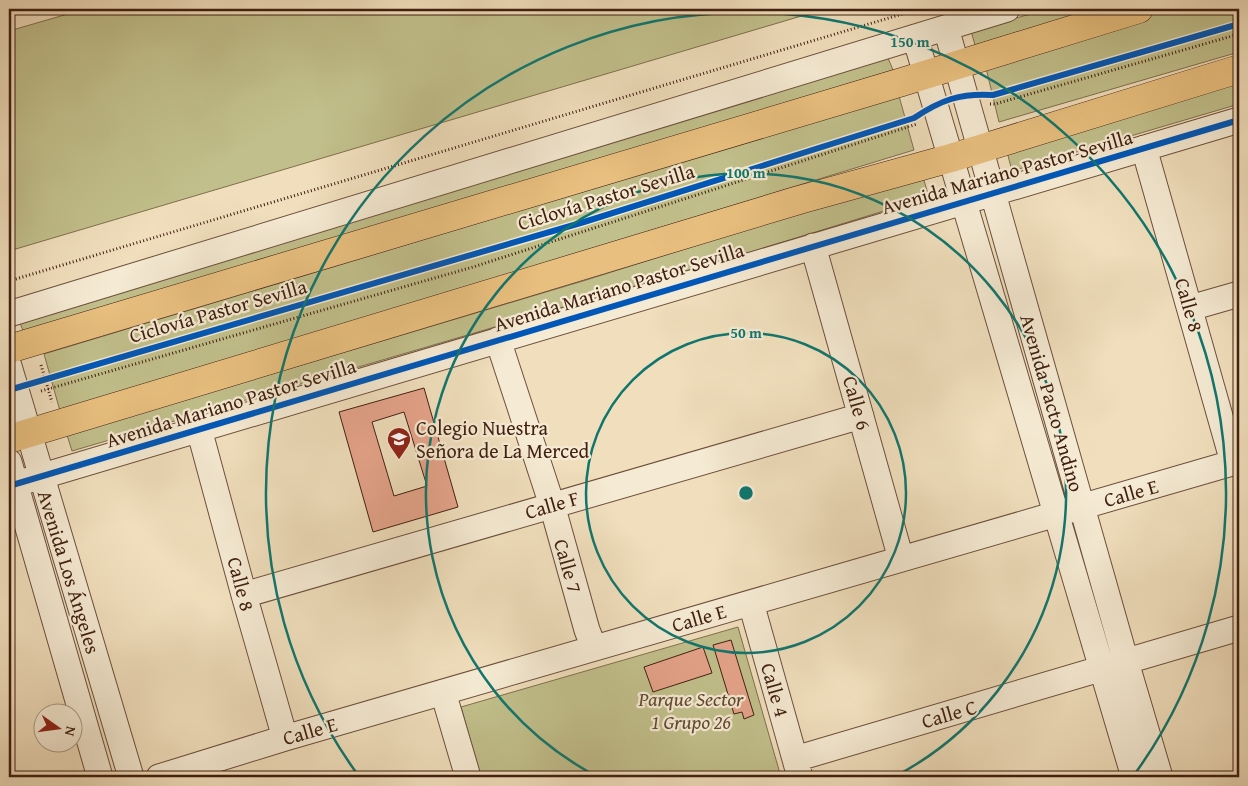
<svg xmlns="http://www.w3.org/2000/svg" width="1248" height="786" font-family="'Gentium Book Plus',serif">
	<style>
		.green { fill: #c1bf8b; stroke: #806f4e }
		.building { fill: #e5a38a; stroke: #401f11; fill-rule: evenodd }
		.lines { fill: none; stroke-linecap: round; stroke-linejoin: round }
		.minor-casing { stroke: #6c4f3c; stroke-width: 27 }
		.major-casing { stroke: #401f11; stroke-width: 29 }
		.path { stroke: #401f11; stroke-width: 3; stroke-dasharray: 1 2.5; stroke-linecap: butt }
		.minor { stroke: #f5ead3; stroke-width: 25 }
		.major { stroke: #e8bf7e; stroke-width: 28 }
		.cycleway-casing { stroke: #f5ead3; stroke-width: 9 }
		.cycleway { stroke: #0057b8; stroke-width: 6 }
		.ring { fill: none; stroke: #0f766e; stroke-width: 2.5 }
		.labels { text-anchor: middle; stroke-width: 4.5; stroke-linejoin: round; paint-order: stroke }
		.street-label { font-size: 20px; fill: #401f11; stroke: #f5ead3 }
		.poi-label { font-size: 20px; fill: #401f11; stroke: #f5ead3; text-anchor: start }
		.park-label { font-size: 20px; font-style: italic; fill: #604730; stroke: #f5ead3 }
		.centre { fill: #0f766e; stroke: #f5ead3; stroke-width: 2.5 }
		.ring-label { font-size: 15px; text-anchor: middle; font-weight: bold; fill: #0f766e; stroke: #f5ead3; stroke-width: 4.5; stroke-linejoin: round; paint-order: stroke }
	</style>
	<rect width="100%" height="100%" fill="#f0debc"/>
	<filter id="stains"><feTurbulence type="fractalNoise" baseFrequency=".004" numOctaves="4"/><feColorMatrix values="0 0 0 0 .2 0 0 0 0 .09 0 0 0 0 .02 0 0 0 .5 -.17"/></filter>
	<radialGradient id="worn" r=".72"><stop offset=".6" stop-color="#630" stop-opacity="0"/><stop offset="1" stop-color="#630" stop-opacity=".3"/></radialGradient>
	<path class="green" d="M85,9H825L9,251V31Z
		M1048,9H1093L975,45L971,31Z
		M1170,9H1239V52L999,122L985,64Z
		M888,58L893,70L25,336L20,323Z
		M1239,78V104L1012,171L1006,148Z
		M899,96L914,150L60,411L44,354Z
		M923,177L929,197L754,251L72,451L67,435L583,281L818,207Z
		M738,627L781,777H481L461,707Z"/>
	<path class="building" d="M424,388L458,507L373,532L339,412ZM404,412L427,486L394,496L372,422Z
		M731,640L754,715L744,719L742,712L734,714L713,645Z
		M703,647L712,673L653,692L644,667Z"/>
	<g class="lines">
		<g class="minor-casing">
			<path id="minor" d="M946,28L1126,662L1160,777
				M915,37L1134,777
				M1144,148L1233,462
				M813,246L901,559
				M1190,308L1239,294
				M9,314L1007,9
				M498,340L552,505L587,630L594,648
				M9,366L131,777
				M199,429L244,595L285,738
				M9,462L100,777
				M9,486L1239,120
				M244,595L861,416
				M751,603L800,777
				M443,692L468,777
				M795,759L1239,628
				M159,777L285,738L1239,461"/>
		</g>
		<g class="major-casing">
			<path id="major" d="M9,349L902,82L1139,9
				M9,439L799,200L951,158L1239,69"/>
		</g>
		<path class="path" d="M990,104H995L1239,34
			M9,281L919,9
			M41,365L52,402
			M41,391L473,267L917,124"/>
		<use href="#minor" class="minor"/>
		<use href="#major" class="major"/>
		<g class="cycleway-casing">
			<path id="cycleway" d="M9,390L584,222L914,118C941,100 960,93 993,95L1239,24
				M9,486L1239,120"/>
		</g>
		<use href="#cycleway" class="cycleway"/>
	</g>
	<g class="ring">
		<circle cx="746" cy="493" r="160"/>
		<path d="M598 777A320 320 0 1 1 894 777"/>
		<path d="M358 775A480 480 0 1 1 1134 775"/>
	</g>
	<defs>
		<g id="school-pin" transform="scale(1.25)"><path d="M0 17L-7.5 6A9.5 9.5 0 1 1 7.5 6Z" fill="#8f2418" stroke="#f5ead3"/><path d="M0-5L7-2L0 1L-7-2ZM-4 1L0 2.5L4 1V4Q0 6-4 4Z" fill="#fff"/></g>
	</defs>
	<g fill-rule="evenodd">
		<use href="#school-pin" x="399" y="439"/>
	</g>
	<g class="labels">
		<g class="street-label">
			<text transform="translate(1007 172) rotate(-16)" y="7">Avenida Mariano Pastor Sevilla</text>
			<text transform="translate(606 197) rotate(-17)" y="7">Ciclovía Pastor Sevilla</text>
			<text transform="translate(619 287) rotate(-17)" y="7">Avenida Mariano Pastor Sevilla</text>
			<text transform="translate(1189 305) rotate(74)" y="7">Calle 8</text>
			<text transform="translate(218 311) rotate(-16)" y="7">Ciclovía Pastor Sevilla</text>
			<text transform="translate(231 403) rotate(-17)" y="7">Avenida Mariano Pastor Sevilla</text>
			<text transform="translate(857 403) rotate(74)" y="7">Calle 6</text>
			<text transform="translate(1052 403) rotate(74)" y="7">Avenida Pacto Andino</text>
			<text transform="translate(1131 493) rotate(-16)" y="7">Calle E</text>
			<text transform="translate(552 505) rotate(-16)" y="7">Calle F</text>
			<text transform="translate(568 566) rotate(74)" y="7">Calle 7</text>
			<text transform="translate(69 572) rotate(73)" y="7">Avenida Los Ángeles</text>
			<text transform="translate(241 584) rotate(75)" y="7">Calle 8</text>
			<text transform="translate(699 618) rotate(-16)" y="7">Calle E</text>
			<text transform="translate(775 690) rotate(74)" y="7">Calle 4</text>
			<text transform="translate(949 714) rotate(-16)" y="7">Calle C</text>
			<text transform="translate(310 731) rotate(-16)" y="7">Calle E</text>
		</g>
		<g class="poi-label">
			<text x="416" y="435">Colegio Nuestra<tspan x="416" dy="23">Señora de La Merced</tspan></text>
		</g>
		<g class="park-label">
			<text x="691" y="706">Parque Sector<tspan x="691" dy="23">1 Grupo 26</tspan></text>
		</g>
	</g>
	<circle cx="746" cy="493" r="8" class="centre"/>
	<g class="ring-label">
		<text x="910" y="47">150 m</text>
		<text x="746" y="178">100 m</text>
		<text x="746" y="338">50 m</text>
	</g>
	<rect width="1248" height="786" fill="none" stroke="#f0debc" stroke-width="30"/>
	<rect x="10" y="10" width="1228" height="766" fill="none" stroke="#401f11" stroke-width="2.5"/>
	<rect x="15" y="15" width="1218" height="756" fill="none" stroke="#401f11"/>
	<g transform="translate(58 728) rotate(104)"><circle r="24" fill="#f5ead3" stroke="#ad9985"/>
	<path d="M0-4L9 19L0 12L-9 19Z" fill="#8f2418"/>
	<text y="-8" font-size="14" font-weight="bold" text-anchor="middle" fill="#401f11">N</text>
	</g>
	<rect width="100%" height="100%" filter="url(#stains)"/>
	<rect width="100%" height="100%" fill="url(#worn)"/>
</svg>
